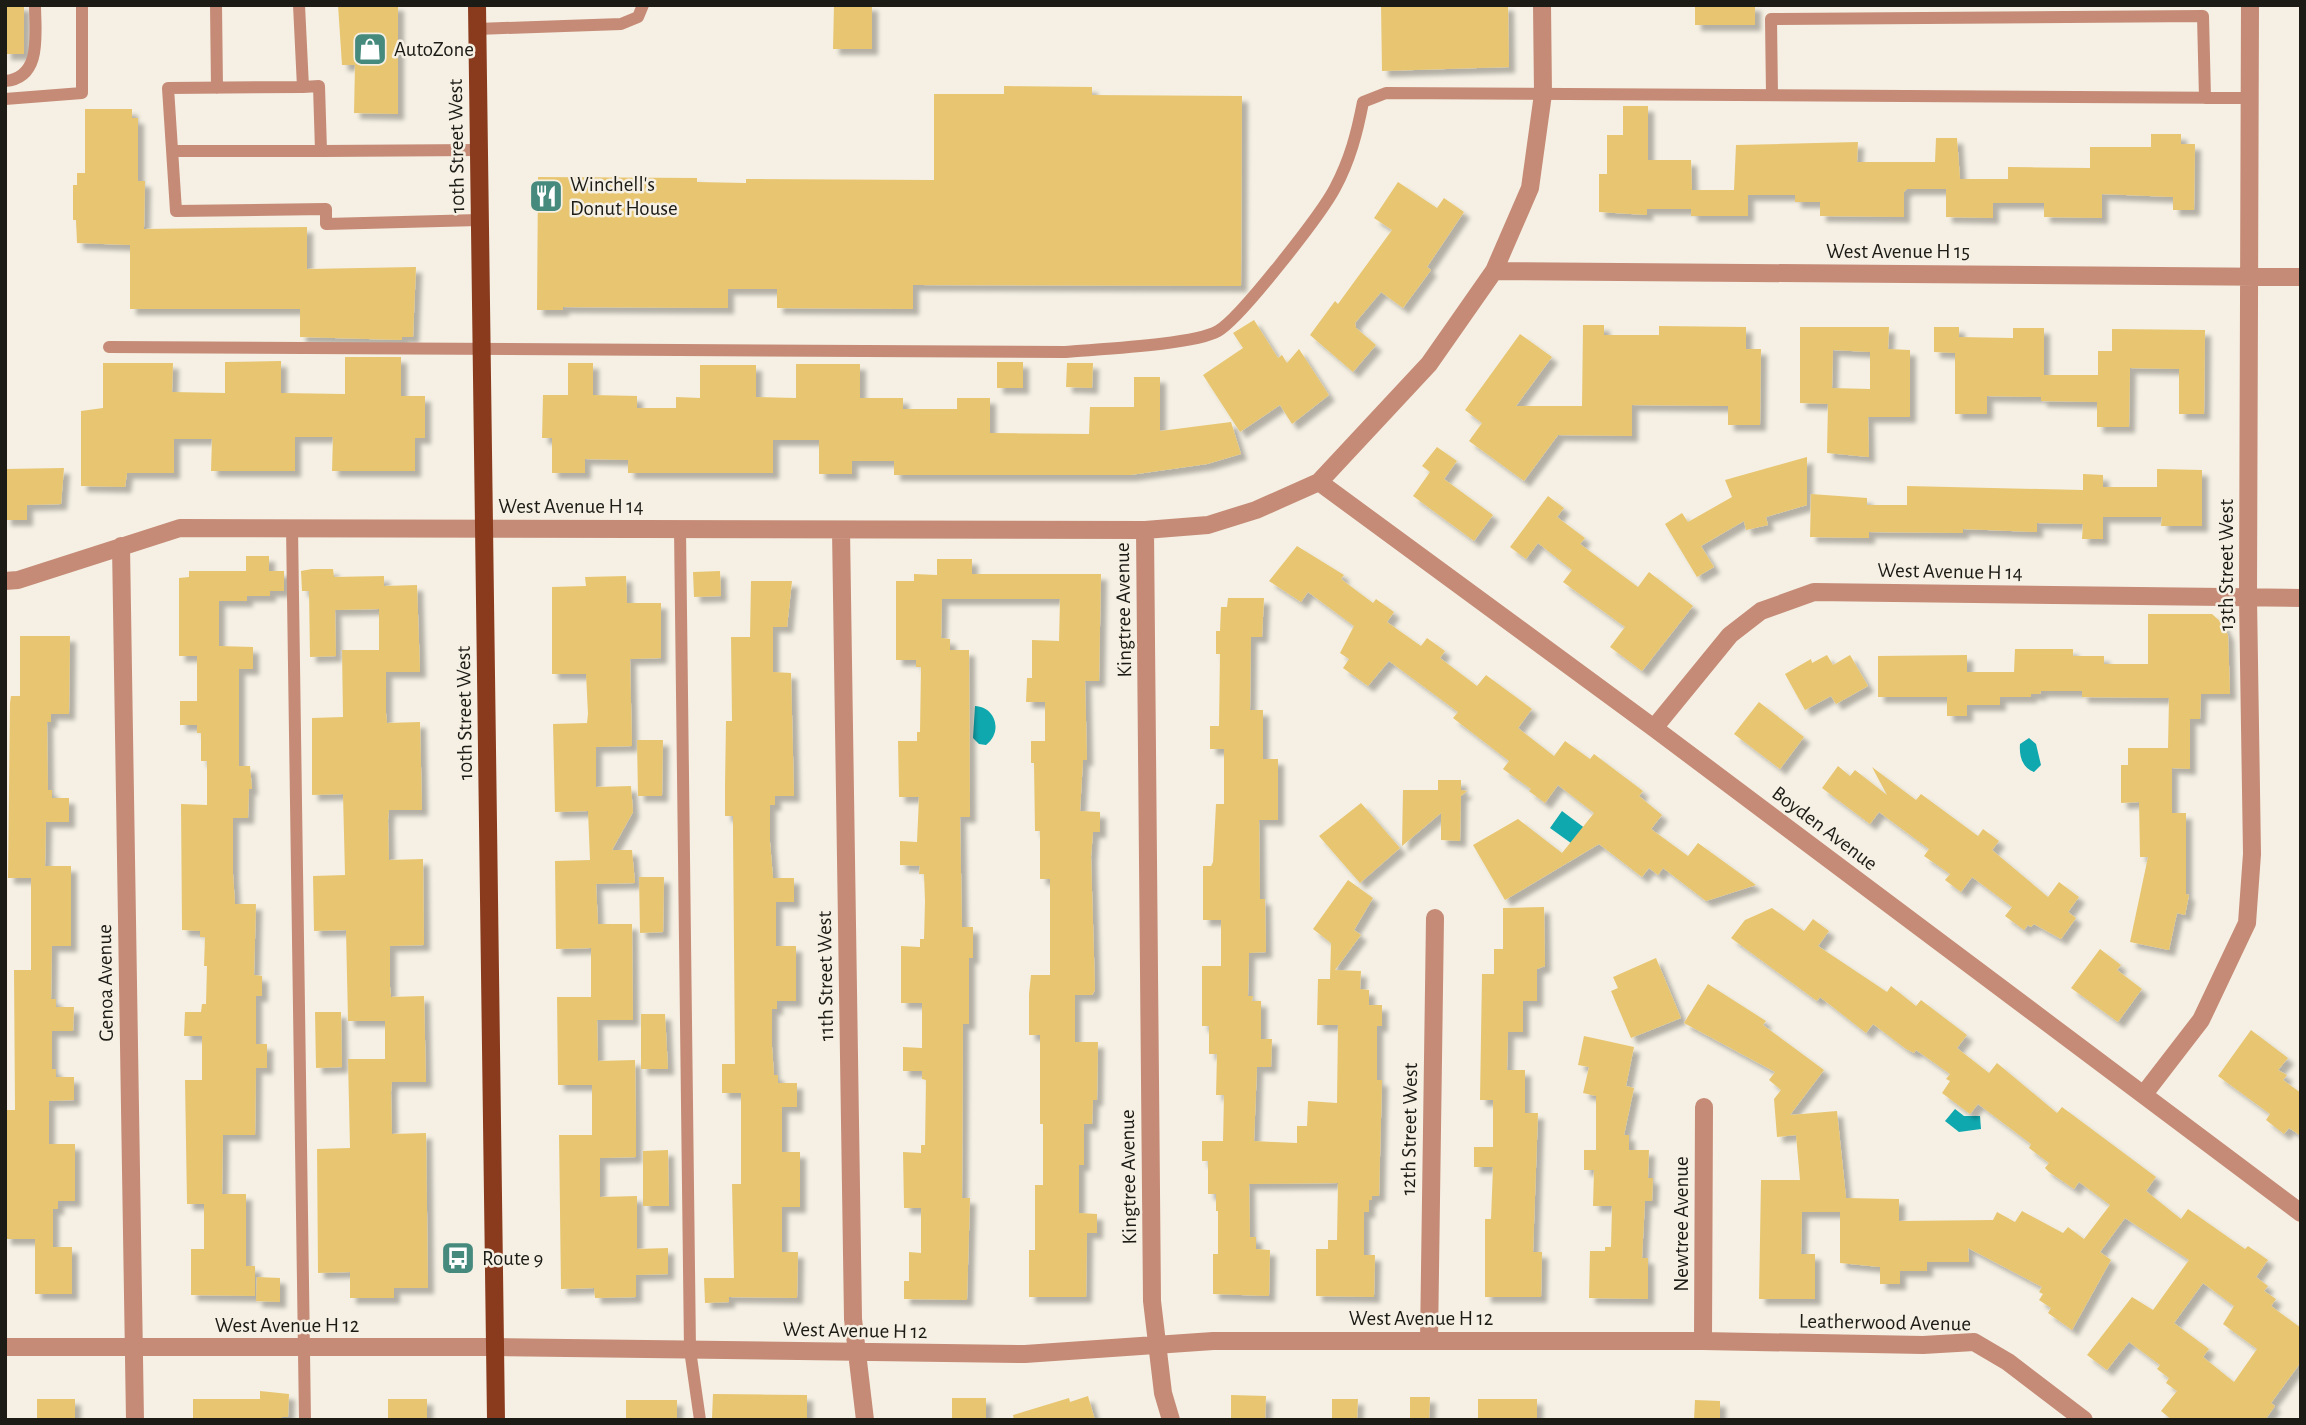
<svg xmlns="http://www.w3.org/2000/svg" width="2306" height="1425" font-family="'Alegreya Sans',sans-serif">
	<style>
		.water { fill: #0fa8af }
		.building { fill: #e8c671; fill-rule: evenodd; filter: url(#shadow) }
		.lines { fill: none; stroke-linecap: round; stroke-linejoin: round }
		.service { stroke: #c58b77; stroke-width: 12 }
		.minor { stroke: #c58b77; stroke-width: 18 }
		.primary { stroke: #8a3b1d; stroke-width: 18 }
		.labels { text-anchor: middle; stroke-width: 5; stroke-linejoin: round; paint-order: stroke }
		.poi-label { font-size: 21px; fill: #1c1b16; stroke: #f5f0e3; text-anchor: start }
		.street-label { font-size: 21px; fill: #1c1b16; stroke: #f5f0e3 }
	</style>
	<defs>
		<filter id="shadow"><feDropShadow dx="6" dy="6" stdDeviation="2" flood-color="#0004"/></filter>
	</defs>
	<rect width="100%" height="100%" fill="#f5f0e3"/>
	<path class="water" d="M975,706C996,707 1003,732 986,745L979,744L973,738Z
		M2029,738L2036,744L2041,765L2034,772C2022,768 2019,755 2020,744Z
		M1562,811L1586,829L1582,851L1550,828Z
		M1955,1109L1964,1116H1980L1981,1129L1959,1132L1945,1121Z"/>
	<path class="building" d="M5,5H24V54H5Z
		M338,5H398V114L354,113L355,65H342Z
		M834,5H872V49H833Z
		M1381,5H1508L1509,67L1382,71Z
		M1695,5H1755V25H1695Z
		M1004,86L1092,87V95L1242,96L1241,286L913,285V309L777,308V289H728V308L563,307V310H537L538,177L697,178V182L746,183V179L934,180V94H1004Z
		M1623,106H1648V160H1691L1692,190H1734L1736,145L1858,142L1857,162H1935L1936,138H1957L1960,179H2008V167L2090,168V147H2151V134H2181V144H2195L2194,210H2173V197L2102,194V218L2044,217V203H1993V218L1946,217V189H1907L1904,192V217L1820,216V202H1795V195H1748V216H1691V209H1647V215L1599,212V174H1607V135H1623Z
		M85,109H132V118H138V181H145L144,229L307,227V269L416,267L413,337H402V340L300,337V309H130V245L77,243L76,220H73V185H77V173H85Z
		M1398,182L1437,208L1444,198L1464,212L1427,267L1431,270L1403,308L1381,292L1355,323L1356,328L1376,345L1353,372L1310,335L1335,301L1338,304L1392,230L1374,218Z
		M1254,320L1278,358L1282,355L1287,363L1299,349L1329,395L1292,424L1280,405L1240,432L1203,375L1243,348L1233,333Z
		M1583,325H1604V335H1659V326L1746,327V349H1761L1760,425H1728V406L1632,405V436L1558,435L1524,481L1469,441L1482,423L1465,410L1520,334L1552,357L1516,406H1582Z
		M1800,327H1889L1888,349L1910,350V417H1868L1869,457L1827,453L1828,404L1800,403ZM1833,350L1870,352V389L1832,388Z
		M1934,327H1959V337L2013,338V328H2044V375H2098V351H2112V329L2205,330L2204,414H2179V369L2130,368L2129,427H2097V402L2041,401V397L1987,396V414H1955V353L1934,352Z
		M345,357H401V396H425V438H415V471H332L333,437H295V471H211L212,439H174V473H127L125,487L81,486V411L103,408V363H173L172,392L225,393V362L281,361V393L345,394Z
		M997,362H1023V388H997Z
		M568,363H593V395L637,396V408H676V397L700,398V365H756V397L796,398V364H860V398H903V409H957V398H990V433L1089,434L1090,407H1134V377H1160V431L1231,422L1241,454L1207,464L1130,475H894V461H852V474H819V440H773V473H628V460L585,459V473H552V438H542L543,395H568Z
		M1067,363H1093L1092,388L1066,387Z
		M1437,447L1457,461L1444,479L1493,515L1474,541L1413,496L1430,472L1422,466Z
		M1807,457V505L1766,517L1768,525L1746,530L1744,521L1701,546L1714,567L1697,577L1665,524L1682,513L1688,522L1732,497L1725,480Z
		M64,468L61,504L27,505V520H5V469Z
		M2157,469L2202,470V526H2161L2162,517H2103V539H2082L2083,524L2037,523V532L1963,529V533L1869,532V538L1810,537L1811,494L1867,498V505H1907V486L2083,490V474L2103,475V487H2157Z
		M1548,496L1564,508L1557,517L1585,538L1580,544L1638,587L1649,572L1693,606L1642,671L1610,647L1625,627L1563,582L1572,570L1538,543L1526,559L1510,547Z
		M1297,546L1344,575L1341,579L1373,603L1376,599L1394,612L1387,622L1421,646L1427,638L1445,651L1440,658L1477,686L1486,675L1532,709L1518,728L1554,756L1565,741L1590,759L1594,754L1643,791L1639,796L1662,815L1651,829L1688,856L1698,843L1756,885L1706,901L1663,868L1658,875L1649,868L1642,877L1599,844L1505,900L1473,845L1518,819L1562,853L1594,813L1558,785L1545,803L1529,791L1531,789L1503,769L1509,761L1453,718L1458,712L1389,661L1368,686L1343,668L1349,659L1340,653L1354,626L1308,592L1301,602L1269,581Z
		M246,556H269V571H284V591H270V596H247V601H219V646L253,647V669H239V766H250L252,789H249L248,818H233V874L235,904H256L254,975L262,976V996H256V1044H267V1068H256L255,1135H223L222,1194H246V1266H255V1296L191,1295V1249H204V1204H187L185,1080H202V1036H184L185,1012H201L202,1004H206L207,966H204L205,937H200V931L182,930L181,804L207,805V761H201V733H197V725H180V701H197V656H179V578L189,577V571H246Z
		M937,559H972V574H1101L1099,681H1085L1087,760H1083L1080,811L1100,812V832H1093L1091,857L1095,990L1092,995H1075V1042H1098L1097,1100H1093L1092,1124H1084V1165H1079V1213L1097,1214V1233H1087L1086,1297H1029V1250H1035V1185H1043V1124H1040V1035H1029V994L1031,975H1050V879H1040V831H1035L1034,763H1031V741H1045V702H1026L1027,678H1032V640L1059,641L1060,599H942L941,638L950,639V650H969L970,817H960L962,927H973V958H969V1024H963L962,1198H970L967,1300L904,1299V1281H909V1252L921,1253V1208H904L903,1152L921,1153V1145H925L926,1080L922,1079V1071H903V1047L922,1048V1003H901V946L920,947V939H924L925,901L924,874H919L920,866L900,865V841L917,842L919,797H899L898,741H917V732H920L921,667H916V660H896V581H914V574L937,575Z
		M312,569H333L334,577L384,576V586L417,585L420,672H386V713L387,723L420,722L422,810H389L388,820L389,860L423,859L424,945L390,946V987L391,997L424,996L426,1082H392L391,1092L392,1134L426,1133L428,1288H394V1298H350V1272L318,1273L317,1149L350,1148L348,1059H385V1021H348L346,930L314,931L313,876L345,875L343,794L312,795V718L343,717L342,650H379V609L335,610L336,656L310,657L309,591H302L301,571Z
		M720,571L721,596L694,597L693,572Z
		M626,576L627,603H661V658L630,659L632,746L596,747V787L631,786L633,812L612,850H632L635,883L596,884L598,924H632L633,1020H597L598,1061L635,1060L636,1127V1157L600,1158V1197L637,1196V1249L668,1248V1274L636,1275V1297L595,1298L594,1288L561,1289L559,1135H592V1085H558L557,997H591V948L556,949L555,861L590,860L588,811L555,812L553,724L587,723L588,714L586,674H552V587L586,586L585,577Z
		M751,581H792L787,627H773V672L791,673L794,796H775V805H770V842L773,878H794V902H776V946H796V1001H777V1009H772V1047L774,1075H778V1083H797V1107H782V1152H800V1207H782V1252H798L797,1298L729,1297V1302L705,1303L704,1278H734L732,1184H741V1093H722V1064H735L733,832V816H725V785L726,721H732L731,637H750Z
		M1228,598H1264L1262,637H1251L1250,710H1263V759H1278V820H1259L1260,899H1265L1266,952L1249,953L1248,996H1253L1252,1001H1261V1039H1272L1271,1067H1257L1254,1141L1297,1143V1126H1307L1308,1101L1337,1103L1338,1025H1317L1318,979H1330L1331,943L1313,929L1348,880L1373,898L1354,930L1361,935L1335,970L1361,971L1360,989L1369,990V1005H1382V1026H1377V1080H1382L1379,1196H1372V1200H1369V1212H1364V1255H1375L1374,1297L1316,1296V1249H1328V1240H1337L1338,1183L1249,1184L1250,1237H1256V1249L1270,1250L1269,1296L1213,1294V1254H1218V1211H1216V1194H1208V1161H1202V1141H1223L1224,1095H1216L1217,1054H1209V1026H1202V966H1221V920H1203V866H1211L1213,862L1216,804H1224V749H1210V726H1219L1220,654H1216V631H1220L1221,607H1227Z
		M2148,614H2212L2222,623L2228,635L2230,694H2201L2200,719H2190V769L2172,768V813H2186V894L2189,895L2185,915L2177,913L2169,950L2130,942L2148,857H2140L2139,802L2121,803V765H2128V748H2168L2169,698L2082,697V691H2041L2040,694H2031V697H2000V705H1967V716H1947V697H1878V656L1967,655V672H2014L2015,649H2073V656H2104V664H2148Z
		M20,636H70L69,714H51V722H47L48,790H52V798H69V822H46L45,866H71V946H52L51,999H56V1007H74L73,1031H52V1069H56V1077H74V1100L49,1101V1144H75V1201H58V1209H53V1247H72V1294H35V1239H5V1110H15L14,970H31V878H8L10,703L11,696H20Z
		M1827,655L1833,665L1850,655L1868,686L1836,704L1831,696L1805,710L1785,674L1811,659L1812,663Z
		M1759,702L1804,737L1780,769L1734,734Z
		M637,740H663L662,796H638Z
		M1838,766L1850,776L1855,770L1887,795L1872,767L1916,800L1921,794L1978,836L1983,829L1999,841L1992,850L2048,897L2059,882L2079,897L2068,912L2076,918L2061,939L2034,924L2031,927L2028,925L2024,930L2005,916L2012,907L1972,877L1961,892L1945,880L1950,874L1924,856L1929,849L1879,812L1870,824L1822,788Z
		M1438,780H1461V790L1467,791L1461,796L1460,841L1441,840V813L1402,846L1403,790H1438Z
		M1361,803L1400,848L1360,883L1319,836Z
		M639,877H664L663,932L640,933Z
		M1544,907L1545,966L1537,969V1001H1523V1032H1508L1507,1070H1525V1113H1538L1533,1252H1542L1541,1297H1485V1219H1491L1493,1167H1474V1147H1493V1100H1480L1482,974H1494V949H1503V908Z
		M1772,908L1804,931L1813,919L1829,931L1818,946L1887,992L1891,986L1916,1006L1921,1000L1967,1035L1957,1048L1989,1073L1997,1063L2057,1113L2062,1107L2156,1177L2146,1191L2181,1219L2188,1209L2245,1249L2248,1246L2268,1260L2256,1277L2268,1286L2264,1291L2276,1299L2271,1306L2301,1328V1362L2271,1403L2275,1406L2265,1420H2172L2161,1411L2177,1391L2166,1383L2169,1378L2157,1369L2160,1365L2129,1342L2107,1370L2087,1355L2132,1297L2153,1310L2189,1260L2125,1218L2100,1252L2111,1260L2072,1330L2048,1313L2051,1308L2039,1300L2043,1294L2039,1292L2042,1287L1968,1248L1969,1262H1927V1271H1900V1284H1880V1267L1840,1263V1212H1802L1801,1254H1815V1299H1759L1761,1180H1800L1796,1135L1777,1137L1774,1099L1781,1090L1769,1080L1775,1072L1684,1023L1708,984L1766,1021L1763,1025L1824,1070L1790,1115L1837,1111L1846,1198L1899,1199V1221L1993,1220L1997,1212L2015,1222L2022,1211L2063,1233L2068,1227L2084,1239L2110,1205L2079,1182L2074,1189L2049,1172L2045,1168L2049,1163L2029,1148L2031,1144L1978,1104L1970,1114L1942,1093L1950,1081L1946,1079L1950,1074L1916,1050L1914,1053L1906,1049L1873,1024L1866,1033L1820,997L1817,1001L1731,938L1745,920ZM2203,1283L2234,1306L2223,1324L2257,1349L2234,1382L2203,1357L2209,1349L2174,1323Z
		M2100,949L2121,965L2117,970L2142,989L2118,1022L2071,988Z
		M1656,958L1681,1018L1631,1038L1611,991L1618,988L1613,977Z
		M315,1012H341L342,1067L316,1068Z
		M641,1014H665L668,1069H641Z
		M2251,1030L2288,1058L2278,1070L2287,1075L2283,1080L2301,1093V1136L2289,1128L2284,1134L2266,1120L2270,1114L2218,1076Z
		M1584,1036L1634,1047L1626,1086L1634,1088L1624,1135H1629V1150H1649L1648,1178H1653L1652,1201H1645L1642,1258H1648V1299L1589,1298L1590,1251H1605V1247H1611L1612,1206H1593L1594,1170H1584V1150H1596V1096L1583,1093L1589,1067L1578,1065Z
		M668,1150L669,1206H643V1151Z
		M257,1277L280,1278V1302L256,1301Z
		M260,1391L289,1394L288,1417H282V1420H193V1399H260Z
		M713,1394L807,1395V1420H716L712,1418Z
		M1231,1395L1266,1396L1265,1420H1231Z
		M1088,1396L1095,1420H1014L1013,1415L1069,1398L1070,1402Z
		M1410,1397H1430L1429,1420H1410Z
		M952,1398H986V1420H952Z
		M37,1399H75V1420H37Z
		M388,1399H427V1420H388Z
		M1332,1399H1358L1357,1420H1332Z
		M1478,1399H1537V1420H1478Z
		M626,1400H677V1420H626Z
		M1695,1400L1720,1401V1420H1694Z"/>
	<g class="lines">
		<path class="service" d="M216,5L217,88
			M299,5L303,87L319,86L321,151L479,150
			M477,29L621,24L638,17L643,5
			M5,81C43,78 35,32 35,5
			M303,87L168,88L176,211L326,209V224L479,220
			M1772,95L1771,19L2203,16L2205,98
			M5,99L82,93V5
			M173,151H321
			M109,347L1065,352C1098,349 1193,345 1218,331C1240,319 1322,213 1335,188C1350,160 1357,133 1363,102L1386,93L2249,98
			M292,527L305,1420
			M680,529L690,1350L700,1420"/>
		<path class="minor" d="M1494,271L2301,277
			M1319,482L1654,728L2301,1213
			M841,530L853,1319L865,1420
			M1145,530L1152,1301L1163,1393L1171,1420
			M121,546L135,1420
			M5,581L18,580L180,528L1145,530L1208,525L1256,510L1319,482L1429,364L1494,271L1530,188L1543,94L1542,5
			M1654,728L1730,635L1761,611L1814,592L2301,598
			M2144,1094L2201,1020L2247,923L2252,854L2248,598L2250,5
			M1429,1341L1435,918
			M1703,1341L1704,1107
			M5,1347H494L1025,1354L1213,1341H1703L1923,1345L1974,1342L2008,1362L2084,1420"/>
		<path class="primary" d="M477,5L496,1420"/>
	</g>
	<defs>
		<g id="shop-square" transform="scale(1.75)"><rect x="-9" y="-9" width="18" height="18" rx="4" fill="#468a7e" stroke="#f5f0e3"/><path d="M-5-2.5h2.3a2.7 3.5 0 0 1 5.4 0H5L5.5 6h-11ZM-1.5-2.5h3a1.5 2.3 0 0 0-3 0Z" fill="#fff"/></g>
		<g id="restaurant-square" transform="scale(1.75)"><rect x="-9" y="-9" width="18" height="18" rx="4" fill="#468a7e" stroke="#f5f0e3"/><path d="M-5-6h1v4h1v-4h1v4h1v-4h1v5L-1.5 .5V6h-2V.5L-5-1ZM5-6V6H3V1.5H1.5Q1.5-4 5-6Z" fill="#fff"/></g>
		<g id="bus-square" transform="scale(1.75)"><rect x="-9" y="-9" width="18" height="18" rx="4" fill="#468a7e" stroke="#f5f0e3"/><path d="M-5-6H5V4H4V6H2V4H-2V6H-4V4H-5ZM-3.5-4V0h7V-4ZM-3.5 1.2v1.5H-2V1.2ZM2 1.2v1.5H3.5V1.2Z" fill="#fff"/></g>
	</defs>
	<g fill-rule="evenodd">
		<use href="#shop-square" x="370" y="49"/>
		<use href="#restaurant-square" x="546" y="196"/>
		<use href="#bus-square" x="458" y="1258"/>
	</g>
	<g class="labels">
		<g class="poi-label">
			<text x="394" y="56">AutoZone</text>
			<text x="570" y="191">Winchell's<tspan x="570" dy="24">Donut House</tspan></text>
			<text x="482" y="1265">Route 9</text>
		</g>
		<g class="street-label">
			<text transform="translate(456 146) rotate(-91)" y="7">10th Street West</text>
			<text x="1898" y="258">West Avenue H 15</text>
			<text x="571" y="513">West Avenue H 14</text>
			<text transform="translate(2226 565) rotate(-90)" y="7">13th Street West</text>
			<text transform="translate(1950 571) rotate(1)" y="7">West Avenue H 14</text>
			<text transform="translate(1123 610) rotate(-91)" y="7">Kingtree Avenue</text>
			<text transform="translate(464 713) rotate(-91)" y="7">10th Street West</text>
			<text transform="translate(1825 828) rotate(37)" y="7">Boyden Avenue</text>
			<text transform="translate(825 976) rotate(-91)" y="7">11th Street West</text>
			<text transform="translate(105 983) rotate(-91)" y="7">Genoa Avenue</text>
			<text transform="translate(1409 1129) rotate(-89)" y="7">12th Street West</text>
			<text transform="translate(1128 1177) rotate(-91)" y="7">Kingtree Avenue</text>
			<text transform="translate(1681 1224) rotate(-90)" y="7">Newtree Avenue</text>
			<text x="1421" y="1325">West Avenue H 12</text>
			<text transform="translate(1885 1322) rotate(1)" y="7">Leatherwood Avenue</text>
			<text x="287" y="1332">West Avenue H 12</text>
			<text transform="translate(855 1330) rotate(1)" y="7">West Avenue H 12</text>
		</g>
	</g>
	<rect width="2306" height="1425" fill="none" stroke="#1c1b16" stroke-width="14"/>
</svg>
